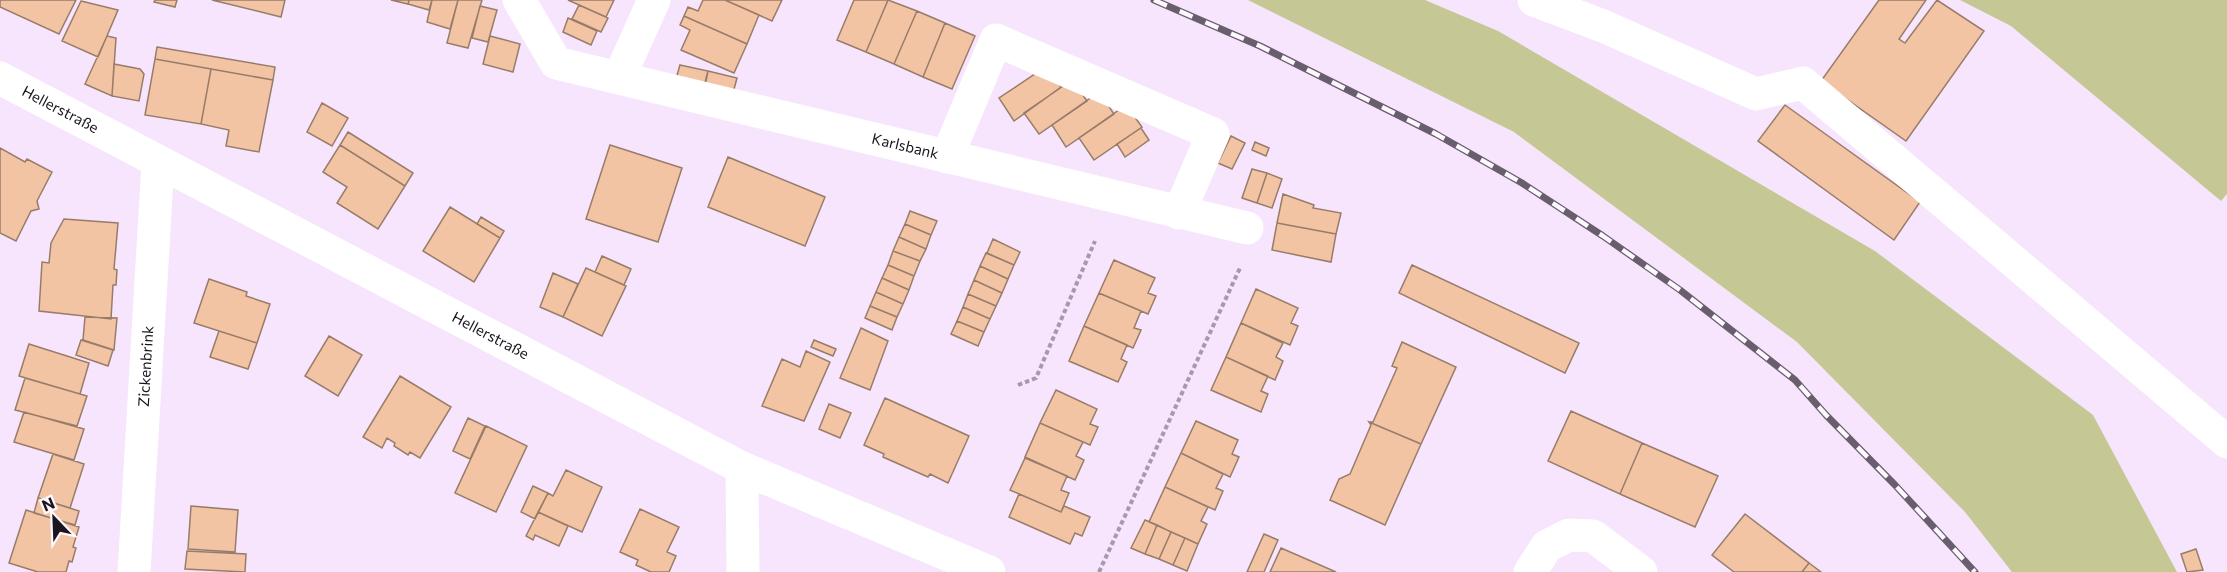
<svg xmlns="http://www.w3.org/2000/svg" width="2227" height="572" font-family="Commissioner,sans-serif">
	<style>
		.green { fill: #c5c895 }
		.building { fill: #f3c4a4; stroke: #987c69; stroke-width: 1.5 }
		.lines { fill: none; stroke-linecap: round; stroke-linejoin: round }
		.path { stroke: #a699ab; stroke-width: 4; stroke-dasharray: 4.5 3; stroke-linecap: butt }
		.minor { stroke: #fff; stroke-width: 33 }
		.rail-casing { stroke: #695e6d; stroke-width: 7 }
		.rail { stroke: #fcf8fd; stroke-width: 4.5; stroke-dasharray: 14; stroke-linecap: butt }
		.labels { text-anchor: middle; stroke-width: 4.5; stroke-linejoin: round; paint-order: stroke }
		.street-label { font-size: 15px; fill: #1c151f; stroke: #fcf8fd }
	</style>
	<rect width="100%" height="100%" fill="#f6e5fc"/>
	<path class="green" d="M1248,0H1425L1498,31L1875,251L2093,415L2177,572H2012L1965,512L1797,342L1514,132Z
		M1960,0H2227V194L2221,201L2011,26Z"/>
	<path class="building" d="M0,0H76L59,34L0,7Z
		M155,0H177L175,7L154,2Z
		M212,0H285L281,17Z
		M391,0H409L408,4Z
		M409,0H432L429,10L408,4Z
		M432,0H458L450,29L427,22Z
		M458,0H482L468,48L447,43Z
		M568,0H614L606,17Z
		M703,0H725L759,15L747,44L684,16L688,7L698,11Z
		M725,0H782L772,21Z
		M854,0H888L866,52L837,40Z
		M888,0L917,11L894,64L866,52Z
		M1879,0H1926L1899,39L1905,43L1937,0L1984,31L1906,141L1821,81Z
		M81,1L118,10L98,57L62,41Z
		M579,5L608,18L601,32L572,19Z
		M480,6L497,10L488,42L472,38Z
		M917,11L945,23L923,77L894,64Z
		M684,16L747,44L734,73L681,50L690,30L680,25Z
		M568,18L597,31L591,45L563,32Z
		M945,23L975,36L952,89L923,77Z
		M107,36L116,38L112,96L85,84Z
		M490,36L520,44L513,72L483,64Z
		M157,47L275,67L273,80L155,59Z
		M155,59L211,69L201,124L145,115Z
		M114,64L140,69L144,74L139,101L112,96Z
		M680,65L708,71L704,86L676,79Z
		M1044,68L1053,75L1061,87L1014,121L999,98Z
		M211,69L273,80L259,152L226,146L229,130L201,124Z
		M708,71L737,78L733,93L705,86Z
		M1072,80L1087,101L1039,134L1024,113Z
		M1099,92L1114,114L1066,147L1052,125Z
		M322,103L348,118L332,146L307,132Z
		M1126,105L1142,127L1094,160L1079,138Z
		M1785,105L1920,202L1894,240L1758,141Z
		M1141,128L1149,140L1125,157L1117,144Z
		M348,132L413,173L405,186L340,145Z
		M1231,136L1245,143L1232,169L1218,163Z
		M1255,142L1269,148L1266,156L1252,150Z
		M340,145L405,186L378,229L337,203L347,187L323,172Z
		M610,145L682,168L658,242L586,219Z
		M0,148L25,162L27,159L52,172L37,201L39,209L31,211L16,241L0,233Z
		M728,157L825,197L805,246L708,207Z
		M1252,169L1267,173L1257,203L1242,198Z
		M1267,173L1282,179L1272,208L1257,203Z
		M1283,194L1314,205L1313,208L1341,213L1336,234L1277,223Z
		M450,207L500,238L474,282L423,251Z
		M910,211L937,221L931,235L905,224Z
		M481,217L504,231L500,238L477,224Z
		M64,219L118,223L114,269L117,270L116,285H113L111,319L39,311L42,262L49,263L51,243Z
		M1277,223L1336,234L1331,262L1272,250Z
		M905,224L931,235L926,249L899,237Z
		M899,237L926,249L920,261L893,251Z
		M993,239L1020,252L1014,265L987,253Z
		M893,251L920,261L914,276L888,265Z
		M986,253L1014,265L1008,279L980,266Z
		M602,256L631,269L624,285L595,272Z
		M1114,260L1155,278L1148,293L1156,296L1148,314L1099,293Z
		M888,265L914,276L909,290L882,278Z
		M1412,265L1579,343L1565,373L1399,293Z
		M980,266L1008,279L1002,293L974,280Z
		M586,268L626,286L602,336L563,317Z
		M553,273L578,284L563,317L540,307Z
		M882,278L909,290L903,304L876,292Z
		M209,279L247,292L246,296L270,304L257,343L194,323Z
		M974,280L1002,293L996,306L968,294Z
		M1256,289L1298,308L1291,323L1298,326L1290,345L1241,323Z
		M876,292L903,304L897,317L870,306Z
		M1099,293L1141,311L1134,328L1141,330L1133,348L1084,326Z
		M968,294L996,306L990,319L963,307Z
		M870,306L897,317L892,330L865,318Z
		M963,307L990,319L984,332L957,321Z
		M85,317L117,318L114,350L83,340Z
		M957,321L984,332L978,346L951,334Z
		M1241,323L1283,343L1276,357L1283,361L1275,380L1226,357Z
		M1084,326L1127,345L1121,359L1127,362L1118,382L1069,361Z
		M861,328L888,341L870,390L840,378Z
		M219,331L257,343L248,369L210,357Z
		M329,336L362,355L338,396L305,376Z
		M81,340L113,350L108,366L76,355Z
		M814,340L836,349L833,356L811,347Z
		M1402,342L1456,367L1421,444L1369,422H1373L1397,368L1392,366Z
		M29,344L89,363L80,394L19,376Z
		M806,351L830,362L804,421L762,406L782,359L800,367Z
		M1226,357L1268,376L1261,391L1268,394L1261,412L1211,390Z
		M400,376L451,407L420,458L410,452L408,455L394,446L395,443L387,438L382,448L363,437Z
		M25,378L87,396L77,426L15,410Z
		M1056,390L1097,409L1090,424L1098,427L1090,445L1040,423Z
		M885,398L969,436L948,483L930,474L928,477L883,457L884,454L864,445Z
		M829,404L851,413L840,438L819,429Z
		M1571,411L1642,443L1620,494L1548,461Z
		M24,412L84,429L74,460L14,442Z
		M468,418L485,426L470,459L453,451Z
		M1196,421L1238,440L1232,454L1239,457L1230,477L1181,453Z
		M1369,422L1421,444L1385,525L1330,500L1339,479L1350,474L1371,425Z
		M1040,423L1083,442L1076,456L1084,460L1075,480L1025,457Z
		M486,426L527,446L496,512L455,493Z
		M1642,443L1718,476L1695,527L1620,494Z
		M1181,453L1223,474L1216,488L1223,491L1215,510L1165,487Z
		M53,454L84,464L70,508L38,498Z
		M1025,458L1067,476L1061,490L1069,493L1061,512L1010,490Z
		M566,470L602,487L582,532L538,512L548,493L553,496Z
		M533,486L548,493L535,519L521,512Z
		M1165,487L1208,507L1201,521L1207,524L1198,544L1149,522Z
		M1019,494L1061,512L1064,506L1090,517L1082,536L1075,533L1070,544L1009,517Z
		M38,498L79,511L75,525L34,513Z
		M191,506L238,510L235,552L188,549Z
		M640,509L679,527L667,552L676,556L669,572H651L636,565L638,560L620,552Z
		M26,510L79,527L73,547L76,548L72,562L69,561L66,572H38L9,563Z
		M538,512L568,526L559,546L535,535L533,540L526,536Z
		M1745,514L1809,563L1802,572H1734L1712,555Z
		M1145,520L1157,525L1145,554L1131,548Z
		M1157,525L1171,532L1159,559L1145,554Z
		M1171,532L1185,538L1173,565L1159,559Z
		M1264,534L1278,540L1264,572H1247Z
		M1185,538L1198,544L1187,571L1173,565Z
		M1281,548L1336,572H1270Z
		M2196,549L2203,570L2187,572L2181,554Z
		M187,551L246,554L245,572L185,569Z
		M1809,563L1821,572H1802Z"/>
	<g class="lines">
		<path class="path" d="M1018,385L1036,378L1095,241
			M1099,572L1240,268"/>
		<g class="minor">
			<path id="s1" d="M519,0L556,63L1247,228"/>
			<path d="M1534,0L1603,26L1756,94L1803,83L2227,442"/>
			<path id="s2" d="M0,78L742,468L989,572"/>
			<path d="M619,78L654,0"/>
			<path d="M947,157L996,40L1213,134L1179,213"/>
			<path d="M742,468L743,572"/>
			<path id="s3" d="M134,572L158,162"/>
			<path d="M1530,572L1547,546L1569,535L1593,536L1641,572"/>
		</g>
		<g class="rail-casing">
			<path id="rail" d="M1154,0L1260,46L1436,134L1522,183L1603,236L1680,290L1795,380L1826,415L1895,485L1975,572"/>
		</g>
		<use href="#rail" class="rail"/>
	</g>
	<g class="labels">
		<g class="street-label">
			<text dy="5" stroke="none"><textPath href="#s2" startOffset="68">Hellerstraße</textPath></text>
			<text dy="5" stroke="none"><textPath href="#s1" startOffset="432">Karlsbank</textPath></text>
			<text dy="5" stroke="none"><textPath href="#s2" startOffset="554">Hellerstraße</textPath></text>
			<text dy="5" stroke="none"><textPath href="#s3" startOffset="206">Zickenbrink</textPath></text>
		</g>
	</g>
	<g transform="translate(54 518) rotate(337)" stroke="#fcf8fd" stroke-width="4.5" paint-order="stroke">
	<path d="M0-4.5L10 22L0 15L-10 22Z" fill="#1c151f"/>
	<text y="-9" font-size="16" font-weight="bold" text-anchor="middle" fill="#1c151f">N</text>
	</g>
</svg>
